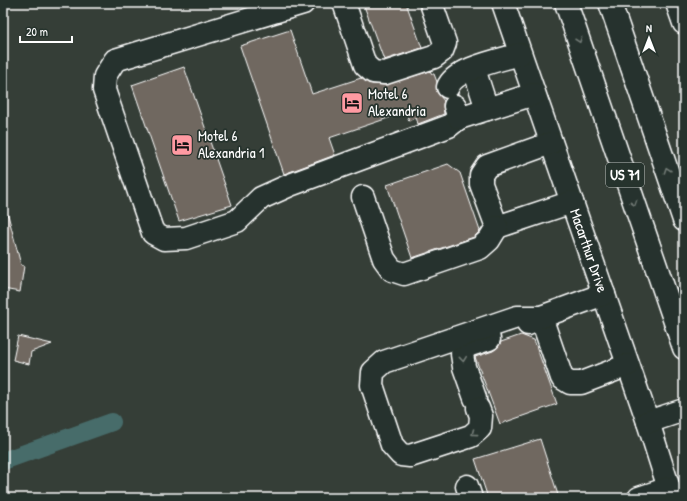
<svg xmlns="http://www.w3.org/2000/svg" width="687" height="501" font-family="'Patrick Hand',sans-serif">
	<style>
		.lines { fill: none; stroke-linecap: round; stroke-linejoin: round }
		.canal { stroke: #476c6b; stroke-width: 18 }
		.building { fill: #706860; stroke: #fff }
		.minor-casing { stroke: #fff; stroke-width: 25 }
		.highway-casing { stroke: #fff; stroke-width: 25 }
		.minor { stroke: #26332d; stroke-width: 22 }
		.highway { stroke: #26332d; stroke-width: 22 }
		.oneway { stroke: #727a76 }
		.labels { text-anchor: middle; stroke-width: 3.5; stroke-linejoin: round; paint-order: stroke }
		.shield { fill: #26332d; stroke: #bec2c0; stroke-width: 1 }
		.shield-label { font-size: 14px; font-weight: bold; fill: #fff }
		.poi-label { font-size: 15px; fill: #fff; stroke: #26332d; text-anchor: start }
		.street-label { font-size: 15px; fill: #fff; stroke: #26332d }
	</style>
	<rect width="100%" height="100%" fill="#353e37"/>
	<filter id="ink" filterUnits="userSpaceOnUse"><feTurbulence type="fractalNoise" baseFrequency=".025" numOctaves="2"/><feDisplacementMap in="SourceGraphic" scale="8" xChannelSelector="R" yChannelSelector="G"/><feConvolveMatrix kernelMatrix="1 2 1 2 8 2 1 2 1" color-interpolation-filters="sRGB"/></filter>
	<g filter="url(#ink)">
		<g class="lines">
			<path class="canal" d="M3,461L112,422"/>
		</g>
		<path class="building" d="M363,3H406L422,48L384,60Z
			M290,30L312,94L361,78L372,84L384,85L430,71L432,74H434L437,82V92L444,101L443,104L444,114L418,124L416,117L409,121L406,112L329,138L335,155L284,174L240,46Z
			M184,67L232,205L179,221L132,85Z
			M448,164L460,173L480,231L474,237L412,258L387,185Z
			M8,215L21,265L24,266L20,292L3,289V216Z
			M521,335L534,340L557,404L500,424L475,357L493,351L498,347L501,342Z
			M18,336L52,344L31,352L29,364L13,360Z
			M540,439L559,498H488L475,459Z"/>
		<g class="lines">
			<g class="minor-casing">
				<g id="minor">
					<path d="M303,3L115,60L105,76L104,90L153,233L164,239L186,238L237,221L261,198L290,185L449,126L459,118"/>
					<path d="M344,3L365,65L373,72L385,73L434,57L442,51L445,43L431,3"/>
					<path id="s1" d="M503,3L648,422L672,498"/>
					<path d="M677,3L684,23"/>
					<path d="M474,69L487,109"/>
					<path d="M448,87C455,68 501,60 520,54"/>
					<path d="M455,106L459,118L534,94"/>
					<path d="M551,143L487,166L481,175V184L497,227L572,202"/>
					<path d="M363,197L384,259L392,270L404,274L480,248L489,240L497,227"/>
					<path d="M528,324L541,317L562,378L570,383H581L628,365"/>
					<path d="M475,398L464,367L462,354L467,346L489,339"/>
					<path d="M478,408L481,416L480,428L471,436L410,456L401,455L392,445L372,385L373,372L384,362L517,317H541L604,294"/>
					<path d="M648,422L684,410"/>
					<path d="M467,486L471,498"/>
					<path d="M639,498L669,488"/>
				</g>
			</g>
			<g class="highway-casing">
				<path id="highway" d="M566,3L684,348
					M610,3L684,220"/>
			</g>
			<use href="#minor" class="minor"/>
			<use href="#highway" class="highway"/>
		</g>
		<defs><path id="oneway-chevron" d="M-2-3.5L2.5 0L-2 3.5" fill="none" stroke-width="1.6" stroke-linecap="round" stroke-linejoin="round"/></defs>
		<g class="oneway">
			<use href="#oneway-chevron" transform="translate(579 40) rotate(71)"/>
			<use href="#oneway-chevron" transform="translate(667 170) rotate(-109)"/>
			<use href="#oneway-chevron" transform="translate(634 203) rotate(71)"/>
			<use href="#oneway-chevron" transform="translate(463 359) rotate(84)"/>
			<use href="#oneway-chevron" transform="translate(474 433) rotate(144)"/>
		</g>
	</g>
	<defs>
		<g id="hotel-square" transform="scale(1.15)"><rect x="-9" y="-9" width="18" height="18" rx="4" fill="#ff9aa2" stroke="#26332d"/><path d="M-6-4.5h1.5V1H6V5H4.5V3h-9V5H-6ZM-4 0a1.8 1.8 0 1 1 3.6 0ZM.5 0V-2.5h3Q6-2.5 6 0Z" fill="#111"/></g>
	</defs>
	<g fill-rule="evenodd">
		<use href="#hotel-square" x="352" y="103"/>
		<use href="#hotel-square" x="182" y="145"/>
	</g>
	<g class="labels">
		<rect class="shield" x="606" y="163" width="38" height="24" rx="3"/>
		<g class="shield-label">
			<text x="625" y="180">US 71</text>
		</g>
		<g class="poi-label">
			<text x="368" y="99">Motel 6<tspan x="368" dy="17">Alexandria</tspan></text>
			<text x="198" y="141">Motel 6<tspan x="198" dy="17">Alexandria 1</tspan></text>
		</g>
		<g class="street-label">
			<text dy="5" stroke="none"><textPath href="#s1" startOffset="262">Macarthur Drive</textPath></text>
		</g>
	</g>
	<rect width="687" height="501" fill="none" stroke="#26332d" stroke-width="16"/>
	<rect x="8" y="8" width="671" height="485" fill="none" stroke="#fff" stroke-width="1.5" filter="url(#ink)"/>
	<g transform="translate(649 38)" stroke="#26332d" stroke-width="3" paint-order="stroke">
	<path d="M0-3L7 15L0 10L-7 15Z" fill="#ffffff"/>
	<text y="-6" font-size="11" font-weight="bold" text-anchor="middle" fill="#ffffff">N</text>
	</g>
	<path d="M20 36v6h52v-6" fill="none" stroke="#ffffff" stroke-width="2"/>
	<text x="26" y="36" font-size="12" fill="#ffffff" stroke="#26332d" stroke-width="3" paint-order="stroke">20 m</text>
</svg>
